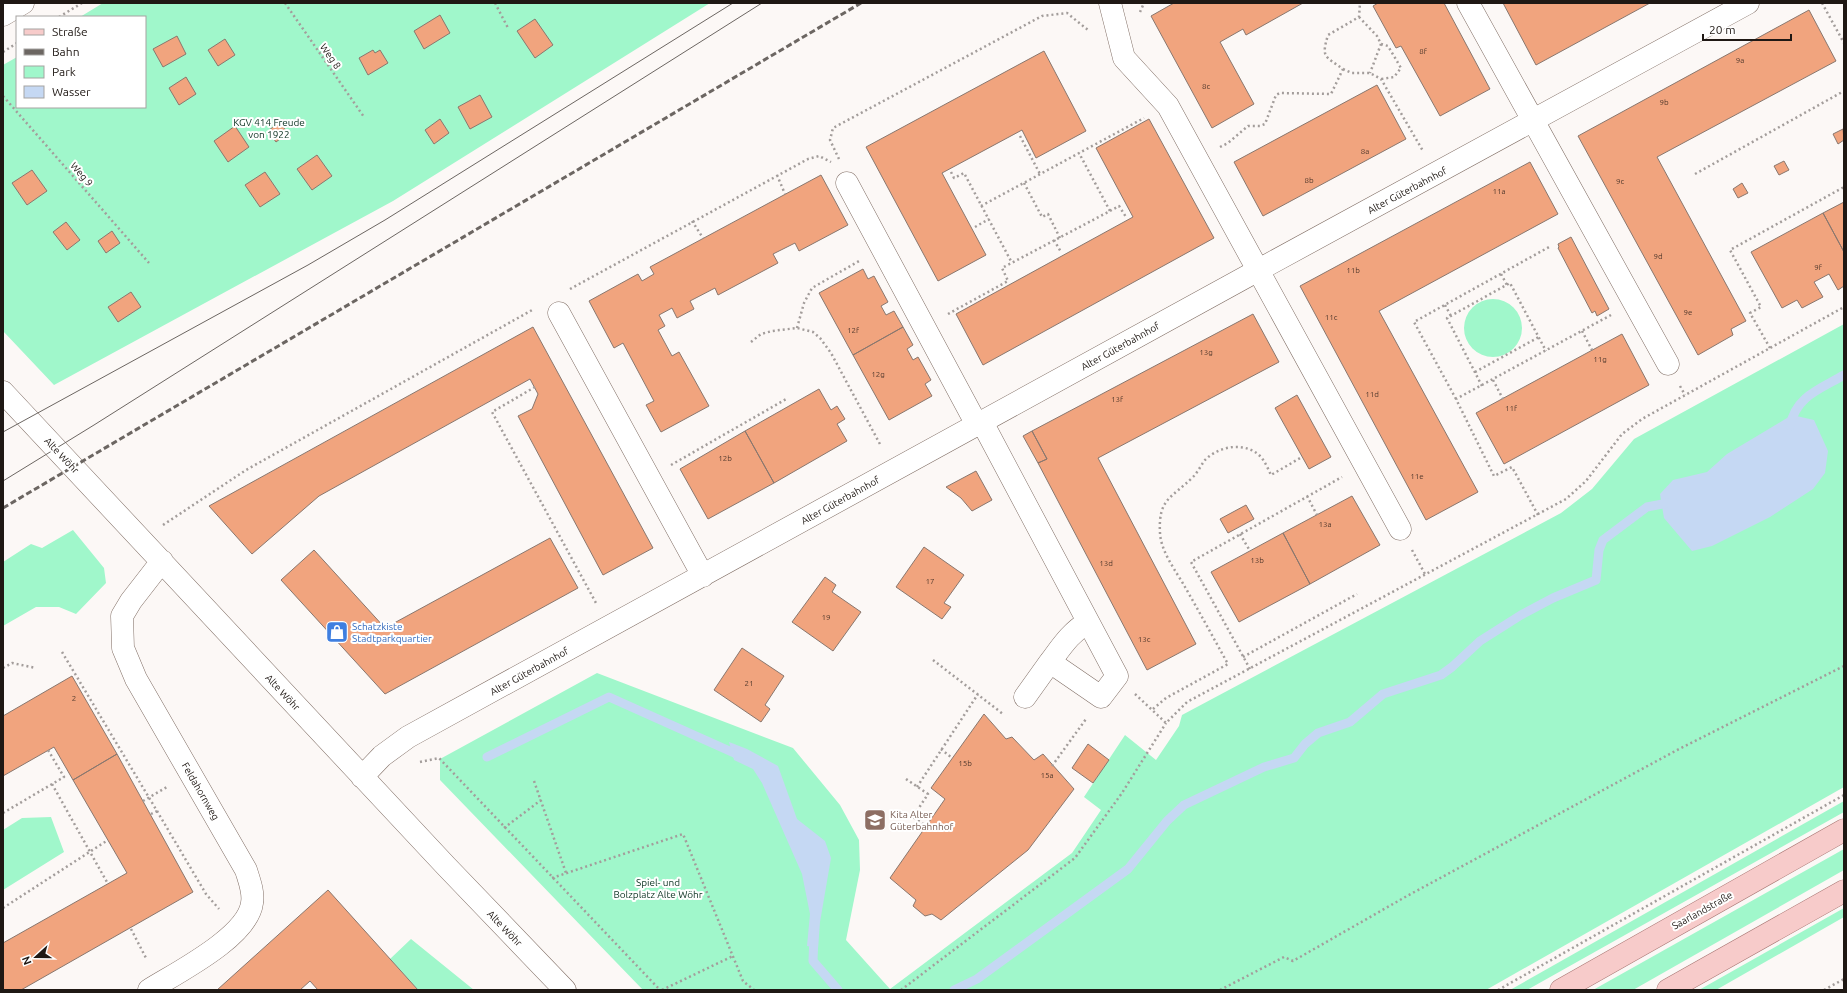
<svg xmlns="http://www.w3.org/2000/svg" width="1847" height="993" font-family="Ubuntu,sans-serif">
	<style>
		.green { fill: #a0f7cb }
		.water { fill: #c5d8f3 }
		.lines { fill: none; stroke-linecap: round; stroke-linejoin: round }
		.stream { stroke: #c5d8f3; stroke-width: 9 }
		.building { fill: #f1a47e; stroke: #89776e }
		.minor-casing { stroke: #806e65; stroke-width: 23 }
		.major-casing { stroke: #a87673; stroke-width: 23 }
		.path { stroke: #a39d9b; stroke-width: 2.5; stroke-dasharray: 2 3; stroke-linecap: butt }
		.minor { stroke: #fff; stroke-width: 22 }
		.major { stroke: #f7cbca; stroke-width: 22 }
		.tram { stroke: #6c6662; stroke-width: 1 }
		.rail { stroke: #6c6662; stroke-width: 3; stroke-dasharray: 6 3; stroke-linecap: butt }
		.labels { text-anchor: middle; stroke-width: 4; stroke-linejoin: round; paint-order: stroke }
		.number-label { font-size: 8px; fill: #543b2e }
		.street-label { font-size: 10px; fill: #1f1814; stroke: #fff }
		.park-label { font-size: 10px; fill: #0a3120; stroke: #fff }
		.shop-label { font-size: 10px; fill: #366cbe; stroke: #fff; text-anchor: start }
		.education-label { font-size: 10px; fill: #785e54; stroke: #fff; text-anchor: start }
	</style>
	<rect width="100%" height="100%" fill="#fcf8f6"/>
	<path class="green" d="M103,3H710L393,201L54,385L3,331V65L17,57V107H145V17H80Z
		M1464 328a29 29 0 1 1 58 0a29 29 0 1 1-58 0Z
		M1844,324V787L1486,990H643L440,780V759L597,673L793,748L840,805L859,840L860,870L846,940L890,989L1072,853L1101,810L1084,797L1125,735L1156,760L1179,726L1182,715L1561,513L1592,489L1634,439Z
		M73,530L104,568L106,583L76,614L59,607H36L3,626V562L31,544L42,548Z
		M1844,801V812L1527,990H1510Z
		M51,817L64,852L3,890V830L22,818Z
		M1844,849V870L1633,990H1593Z
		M1844,908V917L1716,990H1699Z
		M411,939L474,990H418L390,959Z"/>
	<path class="water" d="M1792,415L1814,420L1828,451L1825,473L1813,489L1770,517L1712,546L1692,551L1664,518L1660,494L1673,480L1707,472L1727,454Z
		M729,742L747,749L778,766L797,819L825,841L831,858L820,922L818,948L807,946L810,914L802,874L762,783L753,769L734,760Z"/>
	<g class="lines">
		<path class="stream" d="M1790,426C1796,396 1820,389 1844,375
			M487,757L609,697L743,757
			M814,935L813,961L838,990
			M954,990L977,979L1128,869L1167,821L1184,805L1264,767L1294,758L1305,744L1318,733L1350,722L1383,694L1441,675L1452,667L1480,641L1521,615L1553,598L1596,580L1599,550L1603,540L1647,507L1673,502"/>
	</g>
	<path class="building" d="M1174,3H1303L1246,35L1243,29L1220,42L1254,104L1212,128L1151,16Z
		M1378,3H1444L1490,89L1440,116L1401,46L1396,48L1373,6Z
		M1503,3H1650L1536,65Z
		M1809,10L1836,61L1657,157L1746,321L1731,329L1733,335L1698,355L1578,136Z
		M440,15L450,33L424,49L414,31Z
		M535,19L553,45L535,58L517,31Z
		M177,36L186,54L163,67L153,49Z
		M225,39L235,55L218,66L208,50Z
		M373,50L375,53L380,50L388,63L368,75L359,58Z
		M1044,51L1086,131L1036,158L1022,130L942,173L986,255L938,281L866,147Z
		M186,77L196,94L179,105L169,88Z
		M1377,85L1406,139L1263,216L1234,162Z
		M480,95L492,117L470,129L458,107Z
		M440,119L449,133L434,144L425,130Z
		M1149,119L1214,238L983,365L956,314L1133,217L1096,148Z
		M279,122L288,133L276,142L268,131Z
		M235,126L249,147L228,162L214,141Z
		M1843,129L1844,140L1838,144L1833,134Z
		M317,155L332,176L312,190L297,169Z
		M1784,161L1789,170L1779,175L1774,166Z
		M1530,162L1558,214L1379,311L1478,492L1426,520L1300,286Z
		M32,170L47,191L27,205L12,183Z
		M265,172L280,194L260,207L245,185Z
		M821,175L848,225L799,251L795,243L773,254L778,263L718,295L715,288L690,301L694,309L677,318L672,308L659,315L665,326L658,330L672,356L679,352L709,406L661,432L646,405L654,401L623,343L614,348L589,301L638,274L642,281L654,274L650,267Z
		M1742,183L1748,193L1738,198L1733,189Z
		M1844,202V252L1823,213Z
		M1823,213L1844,252V286L1838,290L1829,274L1814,282L1823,297L1802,308L1797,300L1782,308L1751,252Z
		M66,222L80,240L67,250L53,232Z
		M112,231L120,243L106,253L98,241Z
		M1571,237L1609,309L1597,316L1595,311L1592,313L1558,248L1559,247L1558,244Z
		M863,269L868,279L874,276L888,302L881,306L886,315L894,311L903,327L853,355L819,293Z
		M131,292L141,307L118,322L108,307Z
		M1253,314L1279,362L1098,458L1196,644L1147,670L1038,463L1047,459L1032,431Z
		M533,327L653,548L603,575L518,416L532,409L538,394L530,379L319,496L252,554L209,506Z
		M903,327L913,345L907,349L913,360L918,357L931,380L925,384L932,396L889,420L853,355Z
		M1622,334L1649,385L1504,464L1476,413Z
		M819,389L831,410L837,406L845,419L837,424L847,441L774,483L745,431Z
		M1297,395L1331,457L1309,469L1275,408Z
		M745,431L774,483L708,519L680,469Z
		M1032,431L1047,459L1038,463L1023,436Z
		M976,471L992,500L972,511L961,498L946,487Z
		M1352,496L1380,545L1310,584L1283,533Z
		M1246,505L1254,519L1228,533L1220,519Z
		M1283,533L1310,584L1239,622L1211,572Z
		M550,538L578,588L385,694L281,580L314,550L385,628Z
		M924,547L964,575L944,603L951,607L942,619L896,587Z
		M825,577L836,585L832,592L861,612L833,651L792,622Z
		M742,648L784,676L765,705L770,709L761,722L714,690Z
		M72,676L117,754L73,780L54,747L3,776V716Z
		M984,714L1006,739L1012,737L1034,760L1043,754L1074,789L1028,850L941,920L932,914L925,916L913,906L916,900L890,878L945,799L931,788Z
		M1088,744L1109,760L1093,783L1072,768Z
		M117,754L193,892L21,990H3V943L127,873L73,780Z
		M328,890L418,990H318L310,981L300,990H217Z"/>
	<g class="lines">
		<g class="minor-casing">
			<path id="minor" d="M1110,3L1124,58L1168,106L1400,529
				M1468,3L1668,364
				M3,15L23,3
				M847,183L977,425
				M559,313L703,576
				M3,392L446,866L565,990
				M982,422L1117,676L1101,697L1050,662C1062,646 1071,632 1088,622
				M1025,697L1050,662
				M362,777L382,756L408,737C853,490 1301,247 1748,3
				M149,990C176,973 248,937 252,903C254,892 249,880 246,870L136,679L123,648L122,616L131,601L162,561"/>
		</g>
		<g class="major-casing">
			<path id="major" d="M1561,990L1844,830
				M1668,990L1844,891"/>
		</g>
		<path class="path" d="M285,3L364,117
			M495,3L508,28
			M1822,3L1844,43
			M1140,12L1144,3
			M59,17L82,3
			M1359,17L1377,36L1381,44L1370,73
			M1381,44L1388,46L1401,68L1394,77L1381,79
			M3,52L17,43
			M1343,69L1352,73H1370L1381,79L1423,151
			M3,96L149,263
			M1020,136L1040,174
			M1220,147L1228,143L1248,126H1260L1265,124L1276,95L1280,93L1331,94L1343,69C1325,56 1321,58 1328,35L1359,17L1360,3
			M839,159L830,140L833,128L1042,16L1067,13L1088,30
			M951,172L954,178L964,173L1012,263
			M1695,174L1844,91
			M777,175L785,194
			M1024,183L1042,217L1048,214L1060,238
			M981,206L1144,118
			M1110,211L1119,206L1126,217
			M692,221L703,238
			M975,227L989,219
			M1054,240L1061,252
			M1501,274L1507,285
			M570,289L808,159L819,156L831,162
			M1445,305L1451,316
			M948,314L1008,281L1002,268L1110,211L1079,153
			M797,328L804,303L812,288L859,261
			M1582,331L1592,350
			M751,342L761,334L772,331L797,328L813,332L820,338L831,353L881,446
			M1770,348L1750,313L1761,307L1730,250L1844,187
			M1475,372L1539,337
			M1493,380L1503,399
			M1482,386L1447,318L1510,283L1546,351
			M1680,386L1685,395
			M535,387L492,412L596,603
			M1456,399L1414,322L1549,247
			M671,465L788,398
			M1307,496L1317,515
			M1538,515L1512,467L1494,476L1456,399L1611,315
			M163,525L246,470L534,309
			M1240,534L1250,551
			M1412,550L1425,574
			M62,652L157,811L151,814
			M1243,657L1357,594
			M933,660L1003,714
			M3,668L12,663L36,668
			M1250,669L1191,562L1342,477
			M1135,694L1166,723L1187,702L1566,499L1586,481L1622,434L1642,419L1844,307
			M1153,709L1166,698L1228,664C1214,639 1200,613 1185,587C1176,571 1161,552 1160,533C1158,498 1172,498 1193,477C1198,472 1201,465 1205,460C1220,445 1246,442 1260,456C1265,461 1268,469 1271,475L1302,457
			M941,749L952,758
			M420,762L439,758L660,990
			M1052,766L1086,719
			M906,779L928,794L913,817L926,826
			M534,781L566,873
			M52,784L108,884
			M917,787L978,694
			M143,801L167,787
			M157,811L206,894L219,909
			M3,813L64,777L48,750
			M504,828L541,800
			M552,878L683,834L743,981L754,990
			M3,908L108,840
			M131,929L147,960
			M662,990L733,956
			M901,990L1075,858L1122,793L1166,723
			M1220,990L1284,957L1293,961L1407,896L1679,749L1844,666
			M1498,990L1844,795
			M1824,990L1844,979"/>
		<use href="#minor" class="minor"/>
		<use href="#major" class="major"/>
		<path class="tram" d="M3,432L308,265L385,220L733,3
			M3,481L94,425L762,3"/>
		<path class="rail" d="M3,508L861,3"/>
	</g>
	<defs>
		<g id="shop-square" transform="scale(1.15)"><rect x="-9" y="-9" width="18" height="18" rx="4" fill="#3f7fe0" stroke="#fff"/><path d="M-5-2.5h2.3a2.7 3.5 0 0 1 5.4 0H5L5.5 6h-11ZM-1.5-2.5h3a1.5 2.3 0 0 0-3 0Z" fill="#fff"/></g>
		<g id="school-square" transform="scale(1.15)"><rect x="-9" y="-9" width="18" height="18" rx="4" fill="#8d6e63" stroke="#fff"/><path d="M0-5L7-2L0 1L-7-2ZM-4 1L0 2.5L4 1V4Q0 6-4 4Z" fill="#fff"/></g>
	</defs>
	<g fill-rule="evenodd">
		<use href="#shop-square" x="337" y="632"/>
		<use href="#school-square" x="875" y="820"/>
	</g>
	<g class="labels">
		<g class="number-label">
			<text x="1423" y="54">8f</text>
			<text x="1740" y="63">9a</text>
			<text x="1206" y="89">8c</text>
			<text x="1664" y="105">9b</text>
			<text x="1365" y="154">8a</text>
			<text x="1309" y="183">8b</text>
			<text x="1620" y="184">9c</text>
			<text x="1499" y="194">11a</text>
			<text x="1658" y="259">9d</text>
			<text x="1818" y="270">9f</text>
			<text x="1353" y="273">11b</text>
			<text x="1688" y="315">9e</text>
			<text x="1331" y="320">11c</text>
			<text x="853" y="333">12f</text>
			<text x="1206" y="355">13g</text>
			<text x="1600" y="362">11g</text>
			<text x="878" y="377">12g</text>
			<text x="1372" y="397">11d</text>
			<text x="1117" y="402">13f</text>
			<text x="1511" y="411">11f</text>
			<text x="725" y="461">12b</text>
			<text x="1417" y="479">11e</text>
			<text x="1325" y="527">13a</text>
			<text x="1257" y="563">13b</text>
			<text x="1106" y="566">13d</text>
			<text x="930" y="584">17</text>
			<text x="826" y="620">19</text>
			<text x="1144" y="642">13c</text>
			<text x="749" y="686">21</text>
			<text x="74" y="701">2</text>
			<text x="965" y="766">15b</text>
			<text x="1047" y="778">15a</text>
		</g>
		<g class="street-label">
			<text transform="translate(331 56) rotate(55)" y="4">Weg 8</text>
			<text transform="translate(82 174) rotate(49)" y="4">Weg 9</text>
			<text transform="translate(1407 190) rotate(-28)" y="4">Alter Güterbahnhof</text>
			<text transform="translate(1120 346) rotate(-29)" y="4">Alter Güterbahnhof</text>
			<text transform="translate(62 455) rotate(47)" y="4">Alte Wöhr</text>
			<text transform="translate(840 500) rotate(-29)" y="4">Alter Güterbahnhof</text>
			<text transform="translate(529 671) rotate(-29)" y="4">Alter Güterbahnhof</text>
			<text transform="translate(283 692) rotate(47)" y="4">Alte Wöhr</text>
			<text transform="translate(201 791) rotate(60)" y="4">Feldahornweg</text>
			<text transform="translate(1702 910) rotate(-29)" y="4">Saarlandstraße</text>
			<text transform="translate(505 928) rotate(46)" y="4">Alte Wöhr</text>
		</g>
		<g class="park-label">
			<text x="269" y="126">KGV 414 Freude<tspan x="269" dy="12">von 1922</tspan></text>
			<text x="658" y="886">Spiel- und<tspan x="658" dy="12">Bolzplatz Alte Wöhr</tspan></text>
		</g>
		<g class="shop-label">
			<text x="352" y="630">Schatzkiste<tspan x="352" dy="12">Stadtparkquartier</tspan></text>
		</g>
		<g class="education-label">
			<text x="890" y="818">Kita Alter<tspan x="890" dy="12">Güterbahnhof</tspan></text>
		</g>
	</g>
	<rect width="1847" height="993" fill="none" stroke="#1f1814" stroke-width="8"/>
	<rect x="16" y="16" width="130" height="92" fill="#ffffff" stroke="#a5a3a1"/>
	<rect x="24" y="29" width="20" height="6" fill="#f7cbca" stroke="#a5a3a1"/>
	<text x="52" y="36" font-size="12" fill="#1f1814">Straße</text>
	<rect x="24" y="49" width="20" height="6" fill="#6c6662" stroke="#a5a3a1"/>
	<text x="52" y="56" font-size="12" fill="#1f1814">Bahn</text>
	<rect x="24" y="66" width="20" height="12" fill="#a0f7cb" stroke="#a5a3a1"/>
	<text x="52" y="76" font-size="12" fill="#1f1814">Park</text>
	<rect x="24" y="86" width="20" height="12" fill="#c5d8f3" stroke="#a5a3a1"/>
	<text x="52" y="96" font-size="12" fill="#1f1814">Wasser</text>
	<g transform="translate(36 957) rotate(249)" stroke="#ffffff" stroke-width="3" paint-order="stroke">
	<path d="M0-3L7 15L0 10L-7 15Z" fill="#1f1814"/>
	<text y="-6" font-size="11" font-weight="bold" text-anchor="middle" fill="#1f1814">N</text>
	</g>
	<path d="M1703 34v6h88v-6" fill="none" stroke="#1f1814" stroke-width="2"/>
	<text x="1709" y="34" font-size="12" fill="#1f1814" stroke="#ffffff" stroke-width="3" paint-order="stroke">20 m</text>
</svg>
